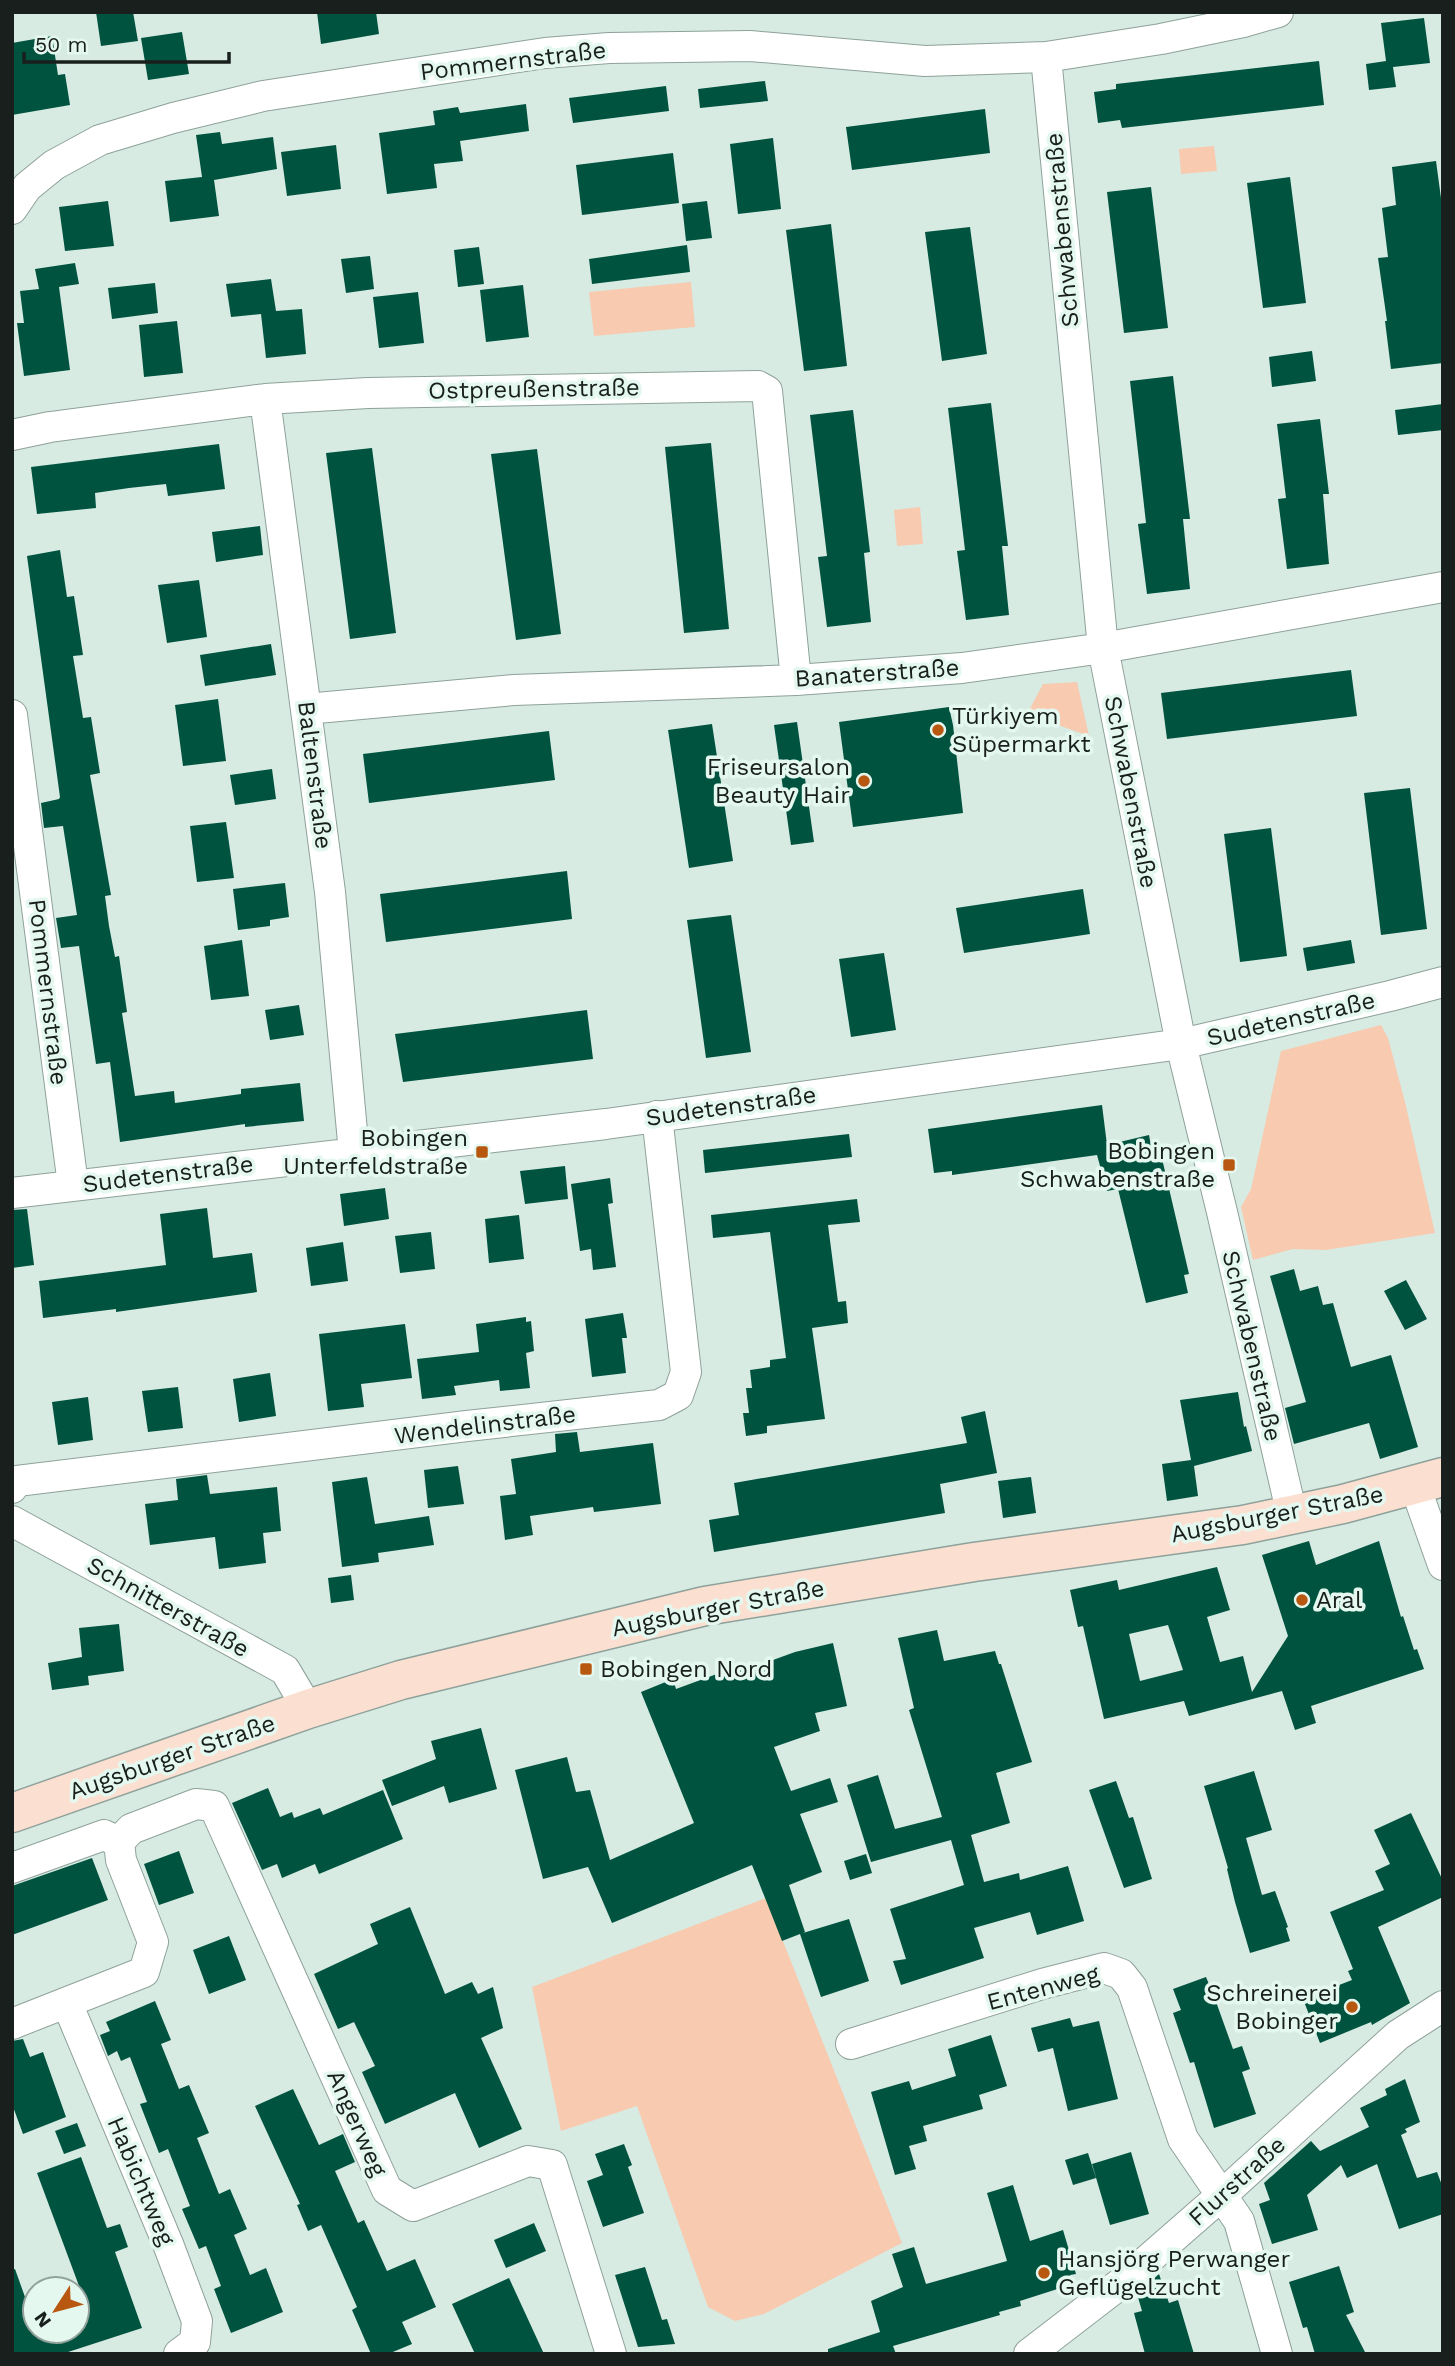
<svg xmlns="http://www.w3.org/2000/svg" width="1455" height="2366" font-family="'Work Sans',sans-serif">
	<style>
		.green { fill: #f8cab0 }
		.building { fill: #00533f; fill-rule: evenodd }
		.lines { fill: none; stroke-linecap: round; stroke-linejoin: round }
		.street-casing { stroke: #8ea19a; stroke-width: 32 }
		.secondary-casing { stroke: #8ea19a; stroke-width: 41 }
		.street { stroke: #fff; stroke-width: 30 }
		.secondary { stroke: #fbe0d1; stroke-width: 38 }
		.poi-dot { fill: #b85810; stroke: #e4f8f0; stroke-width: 2.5 }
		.labels { text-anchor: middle; stroke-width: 7; stroke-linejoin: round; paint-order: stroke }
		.street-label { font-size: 24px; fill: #181f1c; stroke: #e4f8f0 }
		.poi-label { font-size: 24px; fill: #181f1c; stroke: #e4f8f0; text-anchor: start }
	</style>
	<rect width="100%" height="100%" fill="#d7ebe3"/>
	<path class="green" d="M1214,146L1217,171L1181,174L1179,149Z
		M691,282L695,327L594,336L589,292Z
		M920,507L923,544L897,546L894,510Z
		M1077,682L1089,736L1027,714L1043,684Z
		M1381,1025L1388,1038L1405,1102L1435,1233L1326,1250L1293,1249L1253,1260L1241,1207L1251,1189L1281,1051Z
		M766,1898L902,2243L764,2314L735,2321L708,2307L637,2106L561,2131L532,1987Z"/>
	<path class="building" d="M96,12H133L138,41L101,46Z
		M317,12H376L379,34L321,44Z
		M1424,18L1430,63L1393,67L1396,87L1369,90L1366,64L1386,61L1381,23Z
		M182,32L189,74L148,80L141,38Z
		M52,36L58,75L65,74L70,105L12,115V43Z
		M1319,61L1324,105L1122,128L1120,120L1098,123L1094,92L1116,89V84Z
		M765,81L768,101L700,108L698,89Z
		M666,86L669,111L573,123L569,98Z
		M526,104L529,131L460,141L463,161L434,164L437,188L387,194L379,133L435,125L433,111L458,107L460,113Z
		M985,109L990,153L852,170L846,127Z
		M220,132L222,144L273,137L277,169L214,180L219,216L170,222L165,181L202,177L196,135Z
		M773,138L781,209L738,214L730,144Z
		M336,145L341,189L287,196L281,152Z
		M673,153L679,203L582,215L576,165Z
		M1436,161L1443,213V363L1391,369L1385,321H1387L1378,258L1388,257L1382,208L1396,205L1392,167Z
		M1290,177L1306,303L1263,308L1247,183Z
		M1151,187L1168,328L1124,333L1107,192Z
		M108,201L114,246L65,251L59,207Z
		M707,201L712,238L686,241L682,204Z
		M831,224L847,366L804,371L786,230Z
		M970,227L987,354L942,361L925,232Z
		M687,245L690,272L592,284L589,259Z
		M479,247L484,284L458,287L454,250Z
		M370,256L374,289L346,293L341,259Z
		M75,263L79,284L59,287L70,370L24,376L17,323H24L20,291L39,289L35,269Z
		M271,279L276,311L302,309L306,354L266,358L261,314L231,317L226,284Z
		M155,283L158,313L112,319L108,288Z
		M523,285L529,337L486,342L480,290Z
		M418,292L424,343L379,348L373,297Z
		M177,321L183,373L144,377L139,325Z
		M1312,351L1316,381L1272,387L1269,357Z
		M1173,376L1190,519H1183L1190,589L1147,594L1138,524L1146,523L1130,381Z
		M991,403L1008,546H1002L1009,615L966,620L957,551L965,550L948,408Z
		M1443,404V430L1398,435L1395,410Z
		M853,410L870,552L864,553L871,622L827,627L818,557L827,556L810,415Z
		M1320,419L1329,494H1323L1329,564L1287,569L1278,499L1286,498L1277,424Z
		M711,443L729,629L684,633L665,447Z
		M219,444L225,489L168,496L166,484L129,488L95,493L96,508L37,514L31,467Z
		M372,448L396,633L350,639L326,453Z
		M537,449L561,634L516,640L491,454Z
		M260,526L263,555L216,562L212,532Z
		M60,550L67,597L74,596L83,655L73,656L83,718L91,717L100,773L90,775L111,895L105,896L109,926L115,957L119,956L127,1012L122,1013L135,1096L174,1091L175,1103L241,1094V1089L300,1083L304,1121L245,1127V1124L120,1142L110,1062L96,1064L79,946L61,948L56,918L77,915L63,826L44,828L41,803L59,799L60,797L27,556Z
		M199,580L207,637L167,643L158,585Z
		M271,644L276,675L205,686L200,655Z
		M1351,670L1357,716L1167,739L1161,693Z
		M218,699L226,761L183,766L175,705Z
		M949,707L953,725L963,813L853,827L839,722Z
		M797,722L814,842L791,845L774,725Z
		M712,724L733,861L689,868L668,730Z
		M549,731L555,780L369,803L363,754Z
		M272,769L276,799L235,805L230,775Z
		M1410,788L1427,929L1381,935L1364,793Z
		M226,822L234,878L197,882L190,826Z
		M1271,828L1287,956L1240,962L1224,834Z
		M567,871L572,919L386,942L380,894Z
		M285,883L289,917L270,920V926L238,930L233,889Z
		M1083,889L1090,934L964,953L956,908Z
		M731,915L751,1052L706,1058L687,920Z
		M242,940L249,996L211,1000L204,946Z
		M1351,940L1355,963L1307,971L1303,948Z
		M884,953L896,1030L851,1037L839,959Z
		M299,1005L304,1035L270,1040L265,1010Z
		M587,1010L593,1059L403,1082L395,1034Z
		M1102,1105L1107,1145L1149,1135L1152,1152L1160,1150L1189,1274L1184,1275L1188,1293L1146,1303L1118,1189L1107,1191L1097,1155L952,1175V1171L934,1173L928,1129Z
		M849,1134L852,1157L705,1173L703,1150Z
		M565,1166L568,1199L525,1204L520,1171Z
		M610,1178L613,1203L608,1204L616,1267L593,1270L591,1249L580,1251L571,1184Z
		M385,1188L389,1219L344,1226L340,1194Z
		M857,1199L860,1222L828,1225L838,1302L846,1301L848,1323L812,1328L825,1419L767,1426V1433L746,1436L743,1413H749L746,1388H752L750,1370L770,1367V1360L786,1358L770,1232L713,1238L711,1215Z
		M207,1208L213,1258L252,1253L257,1292L116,1312V1309L43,1318L39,1281L166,1265L160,1214Z
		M27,1209L34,1265L12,1268V1210Z
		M519,1215L524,1259L489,1263L485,1219Z
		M431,1232L435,1269L400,1273L395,1236Z
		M343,1242L348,1281L311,1286L306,1248Z
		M1294,1269L1300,1291L1318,1286L1323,1305L1333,1303L1351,1367L1391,1355L1418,1447L1380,1459L1369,1423L1294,1444L1285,1408L1306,1402L1270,1276Z
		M1406,1280L1427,1319L1405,1330L1384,1291Z
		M623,1313L627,1338H622L626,1373L592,1377L585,1319Z
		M526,1317V1322L531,1321L534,1351L526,1353L530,1388L500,1391L499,1380L454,1386L456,1395L422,1399L417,1359L479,1352L476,1324Z
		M405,1324L412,1378L361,1384L364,1407L328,1411L319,1334Z
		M270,1373L276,1416L239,1422L233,1379Z
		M178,1387L183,1428L148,1432L142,1391Z
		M1238,1392L1244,1427L1246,1426L1252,1451L1194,1466L1198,1496L1167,1501L1162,1464L1191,1460L1180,1400Z
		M88,1397L93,1440L58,1445L52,1402Z
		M985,1411L997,1473L940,1484L945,1513L714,1552L709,1520L739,1515L734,1483L967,1443L961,1417Z
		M577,1432L580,1452L653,1443L661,1504L594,1512L593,1507L530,1516L533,1535L505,1540L500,1496L516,1494L511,1459L556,1452L555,1434Z
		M458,1466L464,1504L428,1508L424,1470Z
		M207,1475L210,1494L277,1487L281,1531L263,1533L266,1563L219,1569L215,1537L150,1545L145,1504L178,1500L176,1479Z
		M367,1477L375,1524L429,1516L434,1545L378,1553L379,1562L342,1567L332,1482Z
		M1031,1477L1036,1513L1003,1518L998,1481Z
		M1309,1541L1316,1565L1379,1541L1401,1617L1403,1616L1414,1650L1417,1649L1424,1669L1311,1706L1316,1723L1295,1730L1282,1691L1189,1716L1184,1701L1104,1719L1083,1626L1078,1627L1070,1590L1117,1580L1119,1590L1217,1567L1230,1610L1207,1617L1220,1662L1243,1656L1252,1692L1288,1636L1262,1555ZM1168,1625L1183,1670L1140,1681L1129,1634Z
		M351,1575L354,1600L331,1603L328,1578Z
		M119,1624L124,1671L88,1676L89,1685L52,1690L48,1663L82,1657L79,1628Z
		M937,1630L944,1661L995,1651L999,1664H1001L1032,1762L996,1773L1010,1823L971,1835L984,1882L1019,1873L1020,1880L1068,1866L1084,1921L1037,1935L1030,1912L974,1928L984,1958L901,1985L893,1961L906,1959L890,1909L964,1885L951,1840L871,1862L847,1785L878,1775L895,1829L942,1817L909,1710L914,1708L898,1638Z
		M833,1643L847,1706L815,1713L820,1731L774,1747L791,1791L830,1778L838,1802L800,1814L822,1872L789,1885L805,1932L803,1933L849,1919L869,1981L821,1997L800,1934L782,1941L752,1865L612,1923L588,1867L543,1879L515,1770L567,1757L576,1792L590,1790L610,1860L694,1823L641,1692L673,1679L676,1689L744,1664L746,1670L795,1652Z
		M481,1728L497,1789L449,1803L444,1786L392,1806L382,1780L436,1759L431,1741Z
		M1254,1771L1272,1830L1246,1838L1262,1895L1275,1891L1288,1927L1286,1928L1290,1941L1250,1953L1235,1902L1227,1869L1228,1868L1204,1786Z
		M1116,1781L1129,1818L1133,1817L1152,1879L1124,1888L1089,1790Z
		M268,1788L280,1817L292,1812L294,1818L320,1808L323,1815L383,1790L403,1839L319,1874L315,1864L282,1878L277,1864L262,1870L232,1803Z
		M1411,1813L1443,1881V1897L1378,1927L1410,2003L1372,2025L1371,2022L1320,2043L1303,1999L1352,1980L1348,1971L1353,1969L1330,1912L1384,1890L1375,1871L1390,1864L1374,1830Z
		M179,1851L194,1893L159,1905L144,1864Z
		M866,1854L872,1873L850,1880L844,1861Z
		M92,1858L108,1900L12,1935V1886Z
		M410,1907L445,1994L472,1982L478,1994L493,1987L503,2028L481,2038L522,2129L479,2148L455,2093L385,2124L362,2072L375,2066L354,2022L338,2029L314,1974L378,1944L370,1924Z
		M229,1936L246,1980L209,1994L193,1950Z
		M1206,1977L1215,1999L1233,2049L1242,2046L1250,2069L1242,2072L1256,2114L1214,2128L1194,2062L1190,2063L1173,2013L1181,2010L1173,1989Z
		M155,2001L171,2040L161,2044L179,2089L189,2085L209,2133L197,2138L219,2194L230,2189L247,2229L234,2235L250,2275L266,2268L283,2312L231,2333L214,2289L221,2286L206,2246L199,2249L182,2209L190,2206L168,2149L159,2153L140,2104L147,2102L130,2057L121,2061L117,2051L108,2056L100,2035L110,2031L106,2022Z
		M1070,2018L1073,2027L1099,2021L1118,2099L1068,2111L1053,2048L1038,2052L1031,2028Z
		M991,2035L1007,2086L979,2095L983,2109L923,2126L927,2141L909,2146L916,2169L895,2175L871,2092L909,2081L912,2090L956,2076L948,2049Z
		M23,2039L30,2057L43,2052L66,2117L23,2134L12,2104V2041Z
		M1405,2079L1420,2122L1405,2129L1407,2132L1401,2135L1417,2178L1437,2172L1443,2188V2214L1399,2229L1377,2164L1347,2178L1341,2165L1307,2195L1318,2230L1272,2244L1259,2204L1270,2200L1264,2183L1311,2141L1320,2151L1369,2127L1360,2108L1387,2095L1385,2089Z
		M293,2089L319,2145L343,2134L355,2162L335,2171L358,2223L364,2220L387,2271L415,2259L436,2307L402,2322L412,2344L388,2354H371L352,2310L357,2307L321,2225L308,2231L297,2205L300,2204L255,2106Z
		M77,2123L86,2146L64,2154L55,2131Z
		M624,2144L632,2165L628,2167L644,2213L603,2227L587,2181L603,2175L595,2154Z
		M1131,2152L1149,2214L1110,2225L1092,2164Z
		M1088,2153L1096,2178L1073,2185L1065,2160Z
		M81,2157L107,2228L120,2224L128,2247L115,2252L142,2328L62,2354H12V2270L15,2269L35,2325V2331H77V2314L88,2310L37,2173Z
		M1013,2185L1030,2241L1063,2230L1076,2274L1070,2275L1073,2284L1020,2301L1021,2306L999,2312L1000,2315L893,2346L896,2354H828V2349L880,2332L871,2301L903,2287L892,2254L914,2247L926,2284L1007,2261L987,2193Z
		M534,2223L546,2251L506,2268L494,2240Z
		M1339,2266L1354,2312L1346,2315L1366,2354H1315L1307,2327L1303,2328L1289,2282Z
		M645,2267L662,2320L667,2319L675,2344L638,2347L615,2275Z
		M1159,2274L1169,2303L1178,2300L1194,2354H1145L1134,2313L1142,2311L1137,2294Z
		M509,2278L544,2354H475L452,2304Z"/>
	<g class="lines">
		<g class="street-casing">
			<path id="street" d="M1046,57L1103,648L1181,1044L1222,1212L1292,1515
				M12,209L27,187L54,165L100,140L173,118L263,96L545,53L609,48L750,46L925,61L1046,57L1161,39L1243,22L1278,12
				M265,399L330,892L354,1153
				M12,435L50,427L265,399L368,393L758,386L767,391L796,680
				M306,709L514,690L796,680L962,668L1103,648L1443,587
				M12,715L73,1185
				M12,1193L606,1124L1181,1044L1390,996L1443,982
				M1415,1486L1443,1565
				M12,1488L17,1481L467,1426L659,1405L678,1395L686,1372L657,1116
				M12,1521L285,1670L308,1709
				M12,1868L104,1835L119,1842
				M67,2003L168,2244L197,2321L195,2342L179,2354
				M12,2024L144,1972L153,1942L121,1860L119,1842L131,1829L196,1804L214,1806L387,2190L413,2206L528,2161L552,2165L611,2354
				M851,2044L1042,1984L1104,1968L1121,1974L1132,1988L1183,2139L1239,2221L1277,2354
				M1029,2354L1120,2284L1222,2195L1398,2035L1443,2006"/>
		</g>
		<g class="secondary-casing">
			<path id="secondary" d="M12,1813L308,1709L401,1680L705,1606L974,1562L1243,1525L1343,1504L1443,1477"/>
		</g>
		<use href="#street" class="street"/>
		<use href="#secondary" class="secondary"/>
	</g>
	<g class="poi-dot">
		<circle cx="938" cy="730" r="7"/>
		<circle cx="864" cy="781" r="7"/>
		<rect x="475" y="1145" width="14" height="14" rx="3.5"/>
		<rect x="1222" y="1158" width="14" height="14" rx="3.5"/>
		<circle cx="1302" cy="1600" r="7"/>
		<rect x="579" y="1662" width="14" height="14" rx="3.5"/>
		<circle cx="1352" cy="2007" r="7"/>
		<circle cx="1044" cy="2273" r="7"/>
	</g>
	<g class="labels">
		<g class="street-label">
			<text transform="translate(513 61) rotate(-7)" y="8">Pommernstraße</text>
			<text transform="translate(1062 230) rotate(-95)" y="8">Schwabenstraße</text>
			<text transform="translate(534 389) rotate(-1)" y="8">Ostpreußenstraße</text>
			<text transform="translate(877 673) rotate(-4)" y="8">Banaterstraße</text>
			<text transform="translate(315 775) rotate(83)" y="8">Baltenstraße</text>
			<text transform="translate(1131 792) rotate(79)" y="8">Schwabenstraße</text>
			<text transform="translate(48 992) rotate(83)" y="8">Pommernstraße</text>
			<text transform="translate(1291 1019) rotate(-13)" y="8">Sudetenstraße</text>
			<text transform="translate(731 1106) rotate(-8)" y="8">Sudetenstraße</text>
			<text transform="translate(168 1174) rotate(-7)" y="8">Sudetenstraße</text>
			<text transform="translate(1252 1346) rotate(77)" y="8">Schwabenstraße</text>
			<text transform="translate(485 1425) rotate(-7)" y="8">Wendelinstraße</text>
			<text transform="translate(1277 1514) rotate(-11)" y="8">Augsburger Straße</text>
			<text transform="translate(168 1607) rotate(29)" y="8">Schnitterstraße</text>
			<text transform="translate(718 1608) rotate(-11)" y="8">Augsburger Straße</text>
			<text transform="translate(172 1757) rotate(-19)" y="8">Augsburger Straße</text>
			<text transform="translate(1043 1988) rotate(-15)" y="8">Entenweg</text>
			<text transform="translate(357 2123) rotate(66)" y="8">Angerweg</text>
			<text transform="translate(141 2181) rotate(67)" y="8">Habichtweg</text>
			<text transform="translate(1237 2181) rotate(-42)" y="8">Flurstraße</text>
		</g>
		<g class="poi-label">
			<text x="952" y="724">Türkiyem<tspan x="952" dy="28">Süpermarkt</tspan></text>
			<text x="850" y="775" text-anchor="end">Friseursalon<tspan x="850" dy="28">Beauty Hair</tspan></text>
			<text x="468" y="1146" text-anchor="end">Bobingen<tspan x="468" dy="28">Unterfeldstraße</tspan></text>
			<text x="1215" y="1159" text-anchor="end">Bobingen<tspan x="1215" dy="28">Schwabenstraße</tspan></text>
			<text x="1316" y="1608">Aral</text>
			<text x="600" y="1677">Bobingen Nord</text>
			<text x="1338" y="2001" text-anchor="end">Schreinerei<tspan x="1338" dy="28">Bobinger</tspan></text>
			<text x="1058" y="2267">Hansjörg Perwanger<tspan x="1058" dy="28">Geflügelzucht</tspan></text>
		</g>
	</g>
	<rect width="1455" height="2366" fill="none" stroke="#181f1c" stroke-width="28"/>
	<g transform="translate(56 2310) rotate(234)"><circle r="33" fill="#e4f8f0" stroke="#92a19b" stroke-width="2"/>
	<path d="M0-5L12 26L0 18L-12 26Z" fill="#b85810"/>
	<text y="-10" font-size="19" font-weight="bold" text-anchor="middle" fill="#181f1c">N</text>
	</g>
	<path d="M24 52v10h205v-10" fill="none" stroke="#181f1c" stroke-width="3.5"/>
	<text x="35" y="52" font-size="21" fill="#181f1c" stroke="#e4f8f0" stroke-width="5" paint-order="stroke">50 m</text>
</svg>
